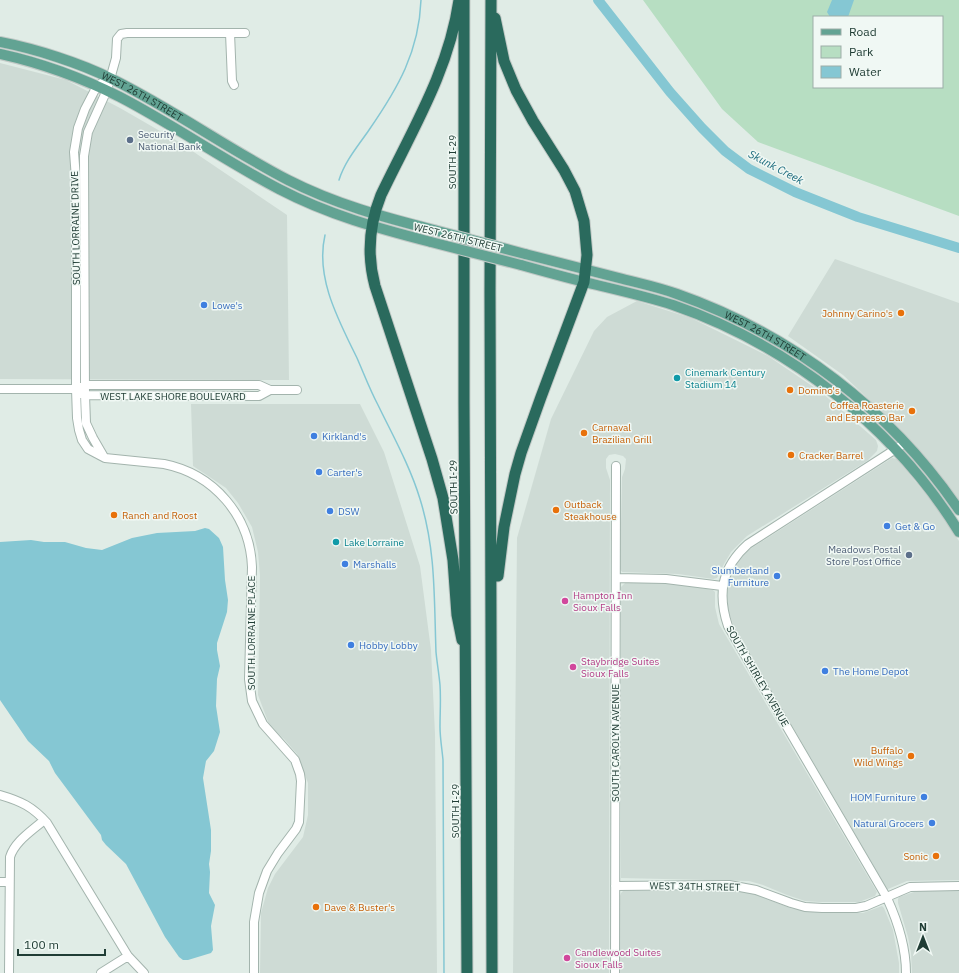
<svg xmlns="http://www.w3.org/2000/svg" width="959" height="973" font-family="'IBM Plex Sans',sans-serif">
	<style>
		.built { fill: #cedbd5 }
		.green { fill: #b7dec2; fill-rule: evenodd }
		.water { fill: #85c7d3 }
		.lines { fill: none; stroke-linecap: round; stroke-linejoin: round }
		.stream { stroke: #85c7d3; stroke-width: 1.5 }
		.river { stroke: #85c7d3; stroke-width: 10 }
		.minor-casing { stroke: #a3b4ad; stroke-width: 10 }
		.major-casing { stroke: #c1c9c6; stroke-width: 12 }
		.highway-casing { stroke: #c1c9c6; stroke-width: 13 }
		.minor { stroke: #fff; stroke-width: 8 }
		.major { stroke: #62a393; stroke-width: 10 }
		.highway { stroke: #2a6a5d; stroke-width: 11 }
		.major-bridge-casing { stroke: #c1c9c6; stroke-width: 12; stroke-linecap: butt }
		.major-bridge { stroke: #62a393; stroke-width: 10 }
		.service-dot { fill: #5c6f8a; stroke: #f0f8f4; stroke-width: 1.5 }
		.shop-dot { fill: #3f7fe0; stroke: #f0f8f4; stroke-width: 1.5 }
		.food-dot { fill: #e8710a; stroke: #f0f8f4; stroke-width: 1.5 }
		.culture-dot { fill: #0f9aa8; stroke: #f0f8f4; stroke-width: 1.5 }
		.hotel-dot { fill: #d1479c; stroke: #f0f8f4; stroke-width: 1.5 }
		.labels { text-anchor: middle; stroke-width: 3; stroke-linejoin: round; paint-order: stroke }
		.street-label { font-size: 10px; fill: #203d35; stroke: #f0f8f4 }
		.service-label { font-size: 10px; fill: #4e5e75; stroke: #f0f8f4; text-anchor: start }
		.shop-label { font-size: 10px; fill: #366cbe; stroke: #f0f8f4; text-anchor: start }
		.food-label { font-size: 10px; fill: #c56008; stroke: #f0f8f4; text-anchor: start }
		.culture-label { font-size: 10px; fill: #0d838f; stroke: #f0f8f4; text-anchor: start }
		.hotel-label { font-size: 10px; fill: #b23c85; stroke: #f0f8f4; text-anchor: start }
		.water-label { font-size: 11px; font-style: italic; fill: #18697b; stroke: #f0f8f4 }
	</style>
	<rect width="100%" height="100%" fill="#e0ece6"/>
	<path class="built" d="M0,63L66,80L120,108L179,142L287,215L289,380L0,379Z
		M835,259L959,303V503L902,431L843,375L788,336Z
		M637,301L691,318L768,356L821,392L876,440L878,446L877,451L867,461L747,536L731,552L724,564L717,578L713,579L678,574L622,572L620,569L622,477L625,469L626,459L623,456L615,454L609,455L606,459V468L610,480L609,973H513L517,538L551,419L594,331L607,317Z
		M191,404H360L384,452L420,566L431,650L435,734L437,973H260L261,913L268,888L275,874L303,837L308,815V783L297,754L284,739L270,727L258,695L260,576L258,552L252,527L238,503L226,488L193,466Z
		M892,458L897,459L938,509L959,541V880L907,881L888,889H887L733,624L728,610L727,596L730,575L739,560L747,551Z
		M626,582L679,584L713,590L715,592V607L719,624L877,892L875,896L859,902H819L805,901L787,895L763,885L749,881L621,878V587Z
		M623,891H739L752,893L790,908L823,913H863L882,906L884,908L893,930L899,963V973H620V896L621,893Z
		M917,891H959V973H912L911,953L908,937L898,903V899L899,897Z"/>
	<path class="green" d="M643,0H959V216L758,142L722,109ZM814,17H942V87H814Z"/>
	<path class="water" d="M832,0H854L848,17H830L827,12Z
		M205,528L209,529L219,538L223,547L225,580L228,600L227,612L217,643V650L220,666L217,679L216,706L220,732L214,751L206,761L203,778L211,830V851L209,864L210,872L209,893L215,905L211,926L213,950L211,953L188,960H183L179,957L165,937L126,864L106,845L102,840L101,835L55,773L49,761L28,741L0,700V542L31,540L44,542H65L86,548L102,550L132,538L157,533L195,531Z"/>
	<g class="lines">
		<path class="stream" d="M339,180C345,161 358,146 369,130C398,88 419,52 421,0
			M325,235C315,278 339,321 357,358C364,374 370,390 378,405C393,436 410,466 420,499C436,550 434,599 436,652C437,663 439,674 440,685C441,699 440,713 440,727C440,738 442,749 443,760L444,973"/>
		<path class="river" d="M598,0L670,92L702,128L725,151L749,169L795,192L858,217L959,248"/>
		<g class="minor-casing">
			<path id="minor" d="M230,33L232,81L234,85
				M110,78L97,86L85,109L78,128L74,152L76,179V389L77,418L79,430L82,440L88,449L105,458L164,464C214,474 250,516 252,567L249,679L252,701L263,724L295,760L300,774L301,781L299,822L296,829L278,853L267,871L259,893L254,922V973
				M0,389H76L85,385H259L270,390H297
				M81,393L85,395L259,396L270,390
				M905,443L748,544C722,567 717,593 728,626L887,898C898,922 906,946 906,973
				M104,457L93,438L86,423L85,395L84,156L88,132L107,90L116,58L117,39L121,34L127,33H245
				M616,578L666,579L722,586
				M0,795C21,801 33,807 47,823L128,956L144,973
				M0,882H9
				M615,886L729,885L756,890L791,903L805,907L822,908H856L866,906L910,887L959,886
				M9,973L10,857C15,841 32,831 44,820
				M101,973L128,956
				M615,973L616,466"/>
		</g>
		<g class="major-casing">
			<g id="major">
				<path id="s1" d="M0,42C36,49 80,63 112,79C173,109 228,149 288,180C335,204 383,217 434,230"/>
				<path d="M0,54C41,63 82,78 120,97C174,125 225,161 279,189C329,215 377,228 431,242"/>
				<path id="s2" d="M525,254C556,262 587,270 619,278C638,283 658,287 677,294C791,334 891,410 959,510"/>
				<path d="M521,265C546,272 571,279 597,285C622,291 648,297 673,305C789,345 894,427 959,532"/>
			</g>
		</g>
		<g class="highway-casing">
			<path id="highway" d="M459,0C449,71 411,132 381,195C369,225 367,256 375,286L432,459L443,498L453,560L457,615L462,640
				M464,0V402L467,973
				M491,0L490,293L492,973
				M495,18L504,61L516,90L533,121L564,170L575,191L584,221L587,255L584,282L541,397L521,453L515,474L504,527L498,576"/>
		</g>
		<use href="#minor" class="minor"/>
		<use href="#major" class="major"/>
		<use href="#highway" class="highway"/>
		<g class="major-bridge-casing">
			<path id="major-bridge" d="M434,230L525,254
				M431,242L521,265"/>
		</g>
		<use href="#major-bridge" class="major-bridge"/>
	</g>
	<g class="service-dot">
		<circle cx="130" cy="140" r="4"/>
		<circle cx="909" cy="555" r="4"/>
	</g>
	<g class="shop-dot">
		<circle cx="204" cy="305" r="4"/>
		<circle cx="314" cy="436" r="4"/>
		<circle cx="319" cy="472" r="4"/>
		<circle cx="330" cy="511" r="4"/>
		<circle cx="887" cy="526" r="4"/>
		<circle cx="345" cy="564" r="4"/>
		<circle cx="777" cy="576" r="4"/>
		<circle cx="351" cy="645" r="4"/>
		<circle cx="825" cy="671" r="4"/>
		<circle cx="924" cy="797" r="4"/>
		<circle cx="932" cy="823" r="4"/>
	</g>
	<g class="food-dot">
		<circle cx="901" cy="313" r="4"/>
		<circle cx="790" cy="390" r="4"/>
		<circle cx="912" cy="411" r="4"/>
		<circle cx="584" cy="433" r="4"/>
		<circle cx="791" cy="455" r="4"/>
		<circle cx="556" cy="510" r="4"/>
		<circle cx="114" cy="515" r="4"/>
		<circle cx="911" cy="756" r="4"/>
		<circle cx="936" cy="856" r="4"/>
		<circle cx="316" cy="907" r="4"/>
	</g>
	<g class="culture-dot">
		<circle cx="677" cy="378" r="4"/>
		<circle cx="336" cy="542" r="4"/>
	</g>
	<g class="hotel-dot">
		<circle cx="565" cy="601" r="4"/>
		<circle cx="573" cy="667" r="4"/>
		<circle cx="567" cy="958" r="4"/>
	</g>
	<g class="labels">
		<g class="street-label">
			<text dy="4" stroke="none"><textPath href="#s1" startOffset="153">WEST 26TH STREET</textPath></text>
			<text transform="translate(452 162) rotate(-90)" y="4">SOUTH I-29</text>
			<text transform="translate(75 228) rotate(-91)" y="4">SOUTH LORRAINE DRIVE</text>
			<text transform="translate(458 237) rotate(14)" y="4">WEST 26TH STREET</text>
			<text dy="4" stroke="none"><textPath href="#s2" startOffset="255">WEST 26TH STREET</textPath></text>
			<text x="173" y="400">WEST LAKE SHORE BOULEVARD</text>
			<text transform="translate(453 487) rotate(-91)" y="4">SOUTH I-29</text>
			<text transform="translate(251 633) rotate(-90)" y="4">SOUTH LORRAINE PLACE</text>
			<text transform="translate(758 676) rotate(60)" y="4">SOUTH SHIRLEY AVENUE</text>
			<text transform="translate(615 743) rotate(-90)" y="4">SOUTH CAROLYN AVENUE</text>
			<text transform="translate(455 811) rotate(-90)" y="4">SOUTH I-29</text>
			<text transform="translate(695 886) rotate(1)" y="4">WEST 34TH STREET</text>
		</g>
		<g class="service-label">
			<text x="138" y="138">Security<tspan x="138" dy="12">National Bank</tspan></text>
			<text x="901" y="553" text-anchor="end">Meadows Postal<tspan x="901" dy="12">Store Post Office</tspan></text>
		</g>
		<g class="shop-label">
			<text x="212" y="309">Lowe's</text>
			<text x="322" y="440">Kirkland's</text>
			<text x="327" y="476">Carter's</text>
			<text x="338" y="515">DSW</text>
			<text x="895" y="530">Get &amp; Go</text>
			<text x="353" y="568">Marshalls</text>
			<text x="769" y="574" text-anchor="end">Slumberland<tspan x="769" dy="12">Furniture</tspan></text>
			<text x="359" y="649">Hobby Lobby</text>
			<text x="833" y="675">The Home Depot</text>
			<text x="916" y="801" text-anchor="end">HOM Furniture</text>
			<text x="924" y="827" text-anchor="end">Natural Grocers</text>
		</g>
		<g class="food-label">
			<text x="893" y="317" text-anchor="end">Johnny Carino's</text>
			<text x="798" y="394">Domino's</text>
			<text x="904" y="409" text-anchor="end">Coffea Roasterie<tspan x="904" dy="12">and Espresso Bar</tspan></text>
			<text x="592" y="431">Carnaval<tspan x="592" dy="12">Brazilian Grill</tspan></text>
			<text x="799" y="459">Cracker Barrel</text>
			<text x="564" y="508">Outback<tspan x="564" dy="12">Steakhouse</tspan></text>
			<text x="122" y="519">Ranch and Roost</text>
			<text x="903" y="754" text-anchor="end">Buffalo<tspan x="903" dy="12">Wild Wings</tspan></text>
			<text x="928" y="860" text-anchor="end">Sonic</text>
			<text x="324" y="911">Dave &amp; Buster's</text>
		</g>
		<g class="culture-label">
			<text x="685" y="376">Cinemark Century<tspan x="685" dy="12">Stadium 14</tspan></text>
			<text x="344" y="546">Lake Lorraine</text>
		</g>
		<g class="hotel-label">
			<text x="573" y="599">Hampton Inn<tspan x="573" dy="12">Sioux Falls</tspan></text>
			<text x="581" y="665">Staybridge Suites<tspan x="581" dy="12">Sioux Falls</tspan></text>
			<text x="575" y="956">Candlewood Suites<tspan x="575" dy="12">Sioux Falls</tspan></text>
		</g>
		<g class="water-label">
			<text transform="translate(776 167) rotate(28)" y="4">Skunk Creek</text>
		</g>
	</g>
	<rect x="813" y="16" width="130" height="72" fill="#f0f8f4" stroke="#9dada8"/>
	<rect x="821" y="29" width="20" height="6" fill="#62a393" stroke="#9dada8"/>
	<text x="849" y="36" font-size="12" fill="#203d35">Road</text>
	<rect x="821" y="46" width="20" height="12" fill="#b7dec2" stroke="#9dada8"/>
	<text x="849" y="56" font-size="12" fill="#203d35">Park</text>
	<rect x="821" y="66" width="20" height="12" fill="#85c7d3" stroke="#9dada8"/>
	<text x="849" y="76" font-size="12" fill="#203d35">Water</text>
	<g transform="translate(923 937)" stroke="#f0f8f4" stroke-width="3" paint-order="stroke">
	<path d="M0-3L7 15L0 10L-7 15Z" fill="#203d35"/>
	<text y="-6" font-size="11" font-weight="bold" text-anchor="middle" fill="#203d35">N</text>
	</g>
	<path d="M18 949v6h87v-6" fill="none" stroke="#203d35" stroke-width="2"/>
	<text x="24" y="949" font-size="12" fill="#203d35" stroke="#f0f8f4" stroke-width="3" paint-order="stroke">100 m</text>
</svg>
